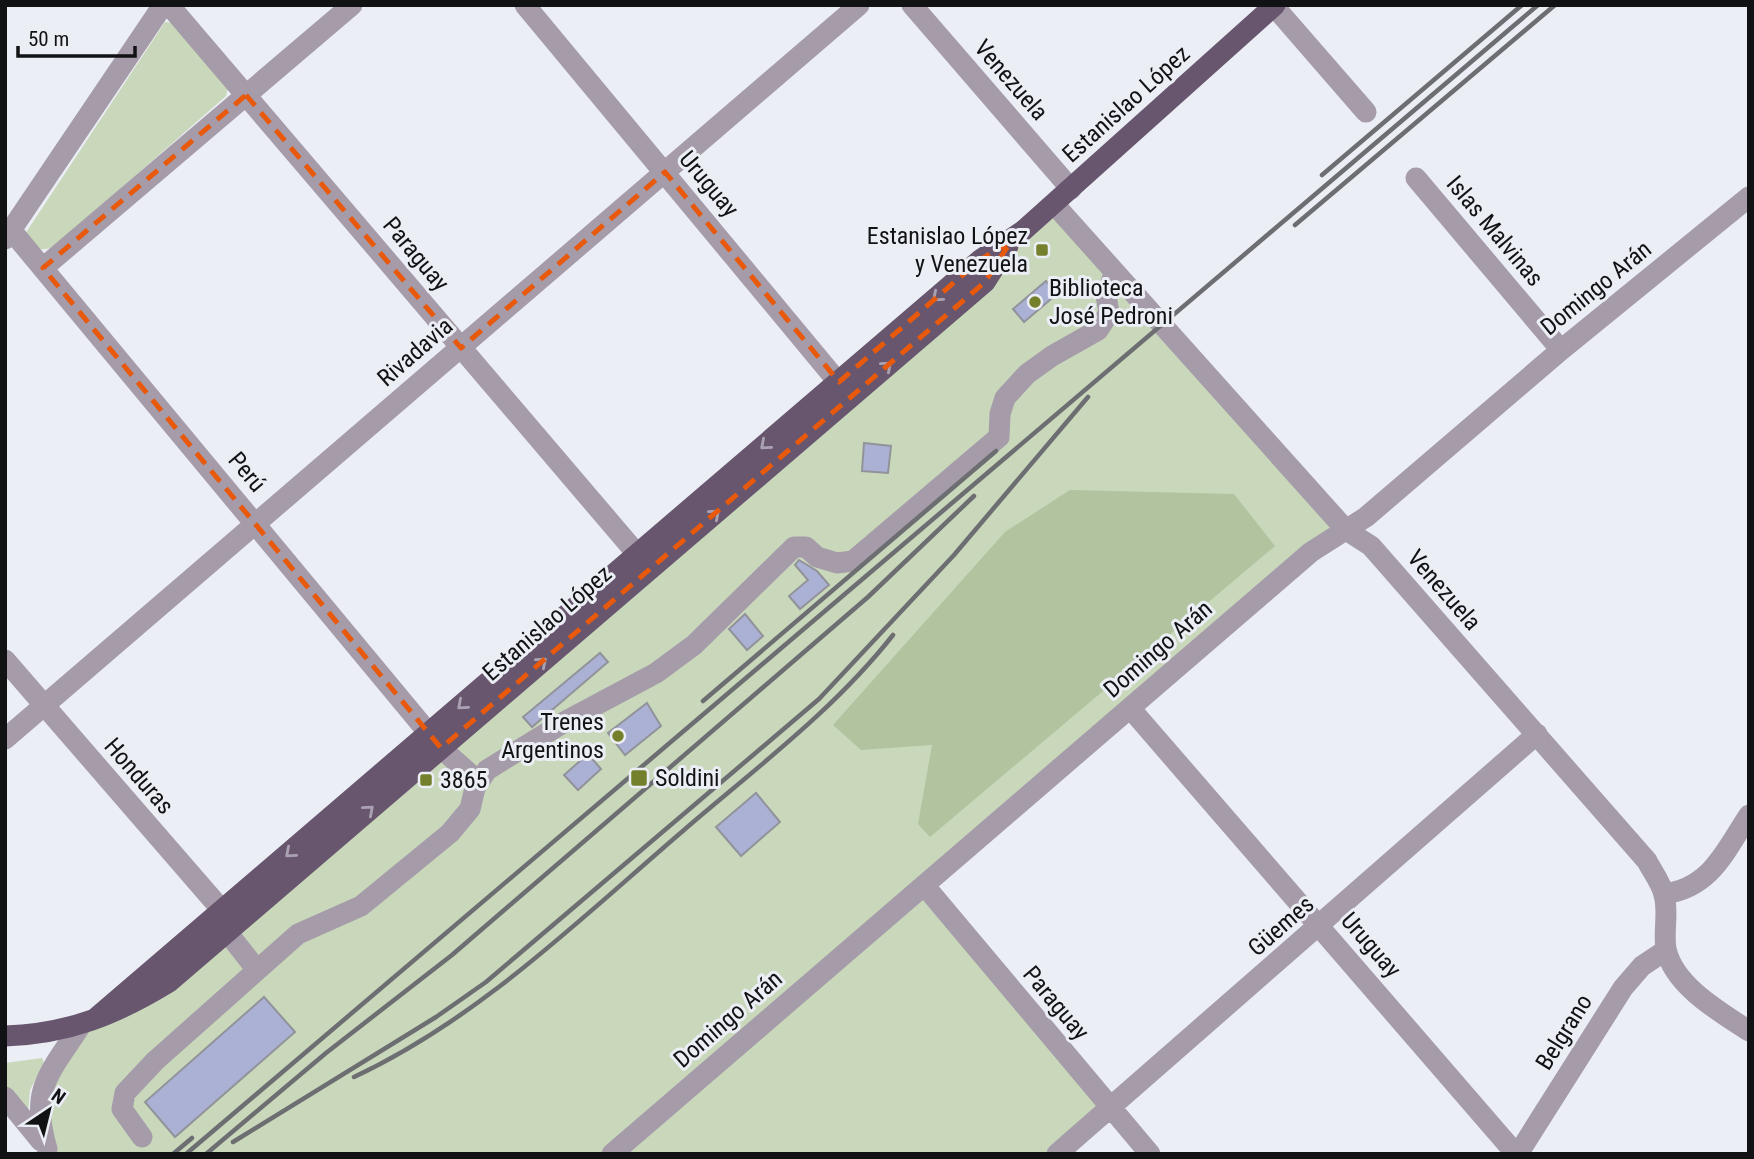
<svg xmlns="http://www.w3.org/2000/svg" width="1754" height="1159" font-family="'Roboto Condensed',sans-serif">
	<style>
		.green { fill: #c9d7bb }
		.forest { fill: #b1c39f }
		.building { fill: #abb1d5; stroke: #92939a; stroke-width: 2 }
		.lines { fill: none; stroke-linecap: round; stroke-linejoin: round }
		.minor { stroke: #a59ba9; stroke-width: 21 }
		.major { stroke: #68566f; stroke-width: 21 }
		.rail { stroke: #6c6e72; stroke-width: 4.5 }
		.oneway { stroke: #aaa2b2 }
		.marked { fill: none; stroke: #e8590c; stroke-width: 5; stroke-dasharray: 14 9; stroke-linejoin: round }
		.poi-dot { fill: #75802c; stroke: #eceef5; stroke-width: 2.5 }
		.labels { text-anchor: middle; stroke-width: 6; stroke-linejoin: round; paint-order: stroke }
		.street-label { font-size: 24px; fill: #111214; stroke: #eceef5 }
		.poi-label { font-size: 24px; fill: #111214; stroke: #eceef5; text-anchor: start }
	</style>
	<rect width="100%" height="100%" fill="#eceef5"/>
	<path class="green" d="M165,22L173,23L228,88L226,96L53,248L36,250L25,234Z
		M1054,204L1346,530L925,884L1110,1109L1057,1154H52L47,1077L81,1025Z
		M42,1058L44,1063L30,1090L28,1113L5,1086V1063Z"/>
	<path class="forest" d="M1070,490L1234,494L1275,546L930,837L918,824L932,745L861,750L833,725L1005,532Z"/>
	<path class="building" d="M1046,281L1057,294L1024,322L1013,309Z
		M864,443L891,446L888,473L862,471Z
		M799,560L817,571L829,585L800,609L789,596L808,580L795,565Z
		M745,614L763,636L747,650L729,629Z
		M600,653L608,662L532,727L523,717Z
		M647,703L661,726L625,755L608,733Z
		M588,754L601,769L578,790L564,775Z
		M756,793L780,822L741,856L716,827Z
		M264,997L295,1032L175,1137L145,1102Z"/>
	<g class="lines">
		<path class="minor" d="M169,5L649,568
			M525,5L848,394
			M912,5L1071,189
			M1273,5L1366,112
			M1416,178L1561,350
			M1054,204L1346,530L1371,546L1647,861C1652,871 1662,884 1664,895C1669,912 1663,931 1666,949C1674,986 1720,1012 1749,1031
			M11,230L441,748L479,782
			M5,239L163,5
			M43,268L352,5
			M5,660L233,923
			M1130,708L1516,1154
			M5,739L859,5
			M924,885L1150,1154
			M1664,894C1711,888 1725,851 1749,815
			M227,932L257,970
			M5,1097L41,1141
			M142,1137L122,1109L125,1093L155,1061L298,934L361,906L450,833L470,809L475,788L487,770L566,721L656,673L694,645L794,547H806L817,557L837,563L853,561L999,437L1000,414L1005,398L1027,374L1052,356L1098,330L1109,313L1106,295L1115,272
			M47,1149C29,1089 50,1073 81,1025
			M612,1154L1311,552L1366,517L1561,350L1749,197
			M1057,1154L1537,734
			M1518,1154L1623,988L1642,966L1666,950"/>
		<path class="major" d="M96,1018L980,260L1024,230L1275,5
			M5,1036C68,1034 115,1015 169,982L985,282L1008,246"/>
		<path class="rail" d="M1322,175L1522,5
			M1295,225L1555,5
			M703,701L996,451
			M354,1077C480,1018 580,919 684,830C756,768 834,710 893,635
			M233,1142L436,1017L486,982L819,699L954,555L1088,397
			M173,1154L192,1138
			M186,1154L1538,5
			M206,1154L326,1053L452,955L868,597L974,496"/>
	</g>
	<defs><path id="oneway-chevron" d="M-2-3.5L2.5 0L-2 3.5" fill="none" stroke-width="1.6" stroke-linecap="round" stroke-linejoin="round" transform="scale(1.75)"/></defs>
	<g class="oneway">
		<use href="#oneway-chevron" transform="translate(937 297) rotate(139)"/>
		<use href="#oneway-chevron" transform="translate(887 366) rotate(-41)"/>
		<use href="#oneway-chevron" transform="translate(765 445) rotate(139)"/>
		<use href="#oneway-chevron" transform="translate(715 514) rotate(-41)"/>
		<use href="#oneway-chevron" transform="translate(542 662) rotate(-41)"/>
		<use href="#oneway-chevron" transform="translate(462 705) rotate(139)"/>
		<use href="#oneway-chevron" transform="translate(369 810) rotate(-41)"/>
		<use href="#oneway-chevron" transform="translate(290 853) rotate(139)"/>
	</g>
	<path class="marked" d="M246,95L461,348L665,172L839,382L980,260L1011,241L985,282L441,748L43,268Z"/>
	<g class="poi-dot">
		<rect x="1035" y="243" width="14" height="14" rx="3.5"/>
		<circle cx="1035" cy="302" r="7"/>
		<circle cx="618" cy="736" r="7"/>
		<rect x="630" y="769" width="18" height="18" rx="3.5"/>
		<rect x="419" y="773" width="14" height="14" rx="3.5"/>
	</g>
	<g class="labels">
		<g class="street-label">
			<text transform="translate(1011 80) rotate(49)" y="8">Venezuela</text>
			<text transform="translate(1126 104) rotate(-42)" y="8">Estanislao López</text>
			<text transform="translate(709 184) rotate(50)" y="8">Uruguay</text>
			<text transform="translate(1495 231) rotate(50)" y="8">Islas Malvinas</text>
			<text transform="translate(416 254) rotate(50)" y="8">Paraguay</text>
			<text transform="translate(1596 288) rotate(-39)" y="8">Domingo Arán</text>
			<text transform="translate(415 352) rotate(-41)" y="8">Rivadavia</text>
			<text transform="translate(247 472) rotate(50)" y="8">Perú</text>
			<text transform="translate(1444 590) rotate(49)" y="8">Venezuela</text>
			<text transform="translate(547 623) rotate(-41)" y="8">Estanislao López</text>
			<text transform="translate(1158 649) rotate(-41)" y="8">Domingo Arán</text>
			<text transform="translate(139 776) rotate(49)" y="8">Honduras</text>
			<text transform="translate(1281 926) rotate(-41)" y="8">Güemes</text>
			<text transform="translate(1371 945) rotate(49)" y="8">Uruguay</text>
			<text transform="translate(1056 1003) rotate(50)" y="8">Paraguay</text>
			<text transform="translate(728 1019) rotate(-41)" y="8">Domingo Arán</text>
			<text transform="translate(1564 1032) rotate(-58)" y="8">Belgrano</text>
		</g>
		<g class="poi-label">
			<text x="1028" y="244" text-anchor="end">Estanislao López<tspan x="1028" dy="28">y Venezuela</tspan></text>
			<text x="1049" y="296">Biblioteca<tspan x="1049" dy="28">José Pedroni</tspan></text>
			<text x="604" y="730" text-anchor="end">Trenes<tspan x="604" dy="28">Argentinos</tspan></text>
			<text x="655" y="786">Soldini</text>
			<text x="440" y="788">3865</text>
		</g>
	</g>
	<rect width="1754" height="1159" fill="none" stroke="#111214" stroke-width="14"/>
	<g transform="translate(49 1110) rotate(35)" stroke="#eceef5" stroke-width="5" paint-order="stroke">
	<path d="M0-5L12 26L0 18L-12 26Z" fill="#111214"/>
	<text y="-10" font-size="19" font-weight="bold" text-anchor="middle" fill="#111214">N</text>
	</g>
	<path d="M18 46v10h117v-10" fill="none" stroke="#111214" stroke-width="3.5"/>
	<text x="28" y="46" font-size="21" fill="#111214" stroke="#eceef5" stroke-width="5" paint-order="stroke">50 m</text>
</svg>
